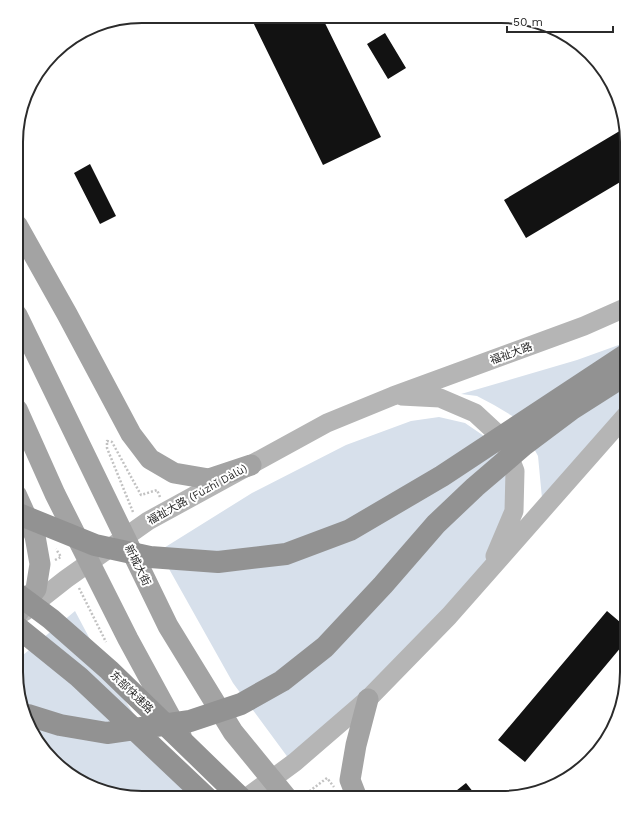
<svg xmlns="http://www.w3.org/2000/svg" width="643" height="814" font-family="'Work Sans','Noto Sans SC',sans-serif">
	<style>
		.green { fill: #d7e0eb }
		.building { fill: #121212 }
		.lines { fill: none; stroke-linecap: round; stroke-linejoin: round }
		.path { stroke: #c2c2c2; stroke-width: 2.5; stroke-dasharray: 2 2; stroke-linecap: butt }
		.secondary { stroke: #b5b5b5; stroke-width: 19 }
		.primary { stroke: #a3a3a3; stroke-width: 21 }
		.highway { stroke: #929292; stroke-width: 22 }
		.labels { text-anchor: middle; stroke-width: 4; stroke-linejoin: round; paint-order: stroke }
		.street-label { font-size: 11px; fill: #2b2b2b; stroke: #fff }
		.rim { fill: none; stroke: #2b2b2b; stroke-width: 2 }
	</style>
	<rect width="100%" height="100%" fill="#fff"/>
	<path class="green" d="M627,342V410L543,509L538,456L526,434L514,417L494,405L477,396L461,394L577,360Z
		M439,417L465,423L484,436L502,455L512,473L504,547L433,629L289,759L233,683L159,551L252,493L346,445L411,421Z
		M75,611L109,675L150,740L191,798H134L72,777L33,735L16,672V661Z"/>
	<path class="building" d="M250,16L322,17L381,137L323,165Z
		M385,33L406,68L388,79L367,44Z
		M623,129L627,142V178L526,238L504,200Z
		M90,164L116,216L100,224L74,173Z
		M607,611L627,628V640L525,762L498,740Z
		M466,783L478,798H447Z"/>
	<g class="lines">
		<path class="path" d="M133,512L107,448V441L112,442L141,495L157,490L160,497
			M55,560L61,557L56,549
			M79,588L106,642
			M303,796L327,778L334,787
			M328,798L336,791"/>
		<path class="secondary" d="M401,396L440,398L475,413L502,438L515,471L514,511L495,556
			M24,612L66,579L148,521L327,423L393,396L584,326L627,307
			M246,798L295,762L368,699L449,616L627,414"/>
		<path class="primary" d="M17,225L67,314L131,434L150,459L174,473L209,479L251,465
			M17,315L168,626L233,732L287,798
			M17,409L55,494L128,639L177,729L181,735
			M16,615L36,589L40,564L35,536L16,494
			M357,798L350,780L356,745L368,699"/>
		<path class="highway" d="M16,513L95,545L150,557L218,562L286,554L350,530L442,476L627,354
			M16,593L51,619L109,670L241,798
			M16,626L79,677L207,798
			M28,715L60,725L107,733L190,721L241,704L282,681L325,647L383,585L436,524L475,487L524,445L572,409L627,374"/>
	</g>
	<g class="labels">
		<g class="street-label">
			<text transform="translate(511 353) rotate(-20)" y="4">福祉大路</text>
			<text transform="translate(197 494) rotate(-29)" y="4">福祉大路 (Fúzhǐ Dàlù)</text>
			<text transform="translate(138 565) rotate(64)" y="4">新城大街</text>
			<text transform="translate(132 692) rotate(44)" y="4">东部快速路</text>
		</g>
	</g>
	<path d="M0 0H643V814H0ZM142 23H501A119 119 0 0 1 620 142V672A119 119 0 0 1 501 791H142A119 119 0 0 1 23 672V142A119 119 0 0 1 142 23Z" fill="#fff" fill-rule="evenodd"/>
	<path class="rim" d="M142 23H501A119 119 0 0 1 620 142V672A119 119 0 0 1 501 791H142A119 119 0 0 1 23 672V142A119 119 0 0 1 142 23Z"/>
	<path d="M507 26v6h106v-6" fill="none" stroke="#2b2b2b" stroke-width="2"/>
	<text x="513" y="26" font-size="12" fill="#2b2b2b" stroke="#ffffff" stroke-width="3" paint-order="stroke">50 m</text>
</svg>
